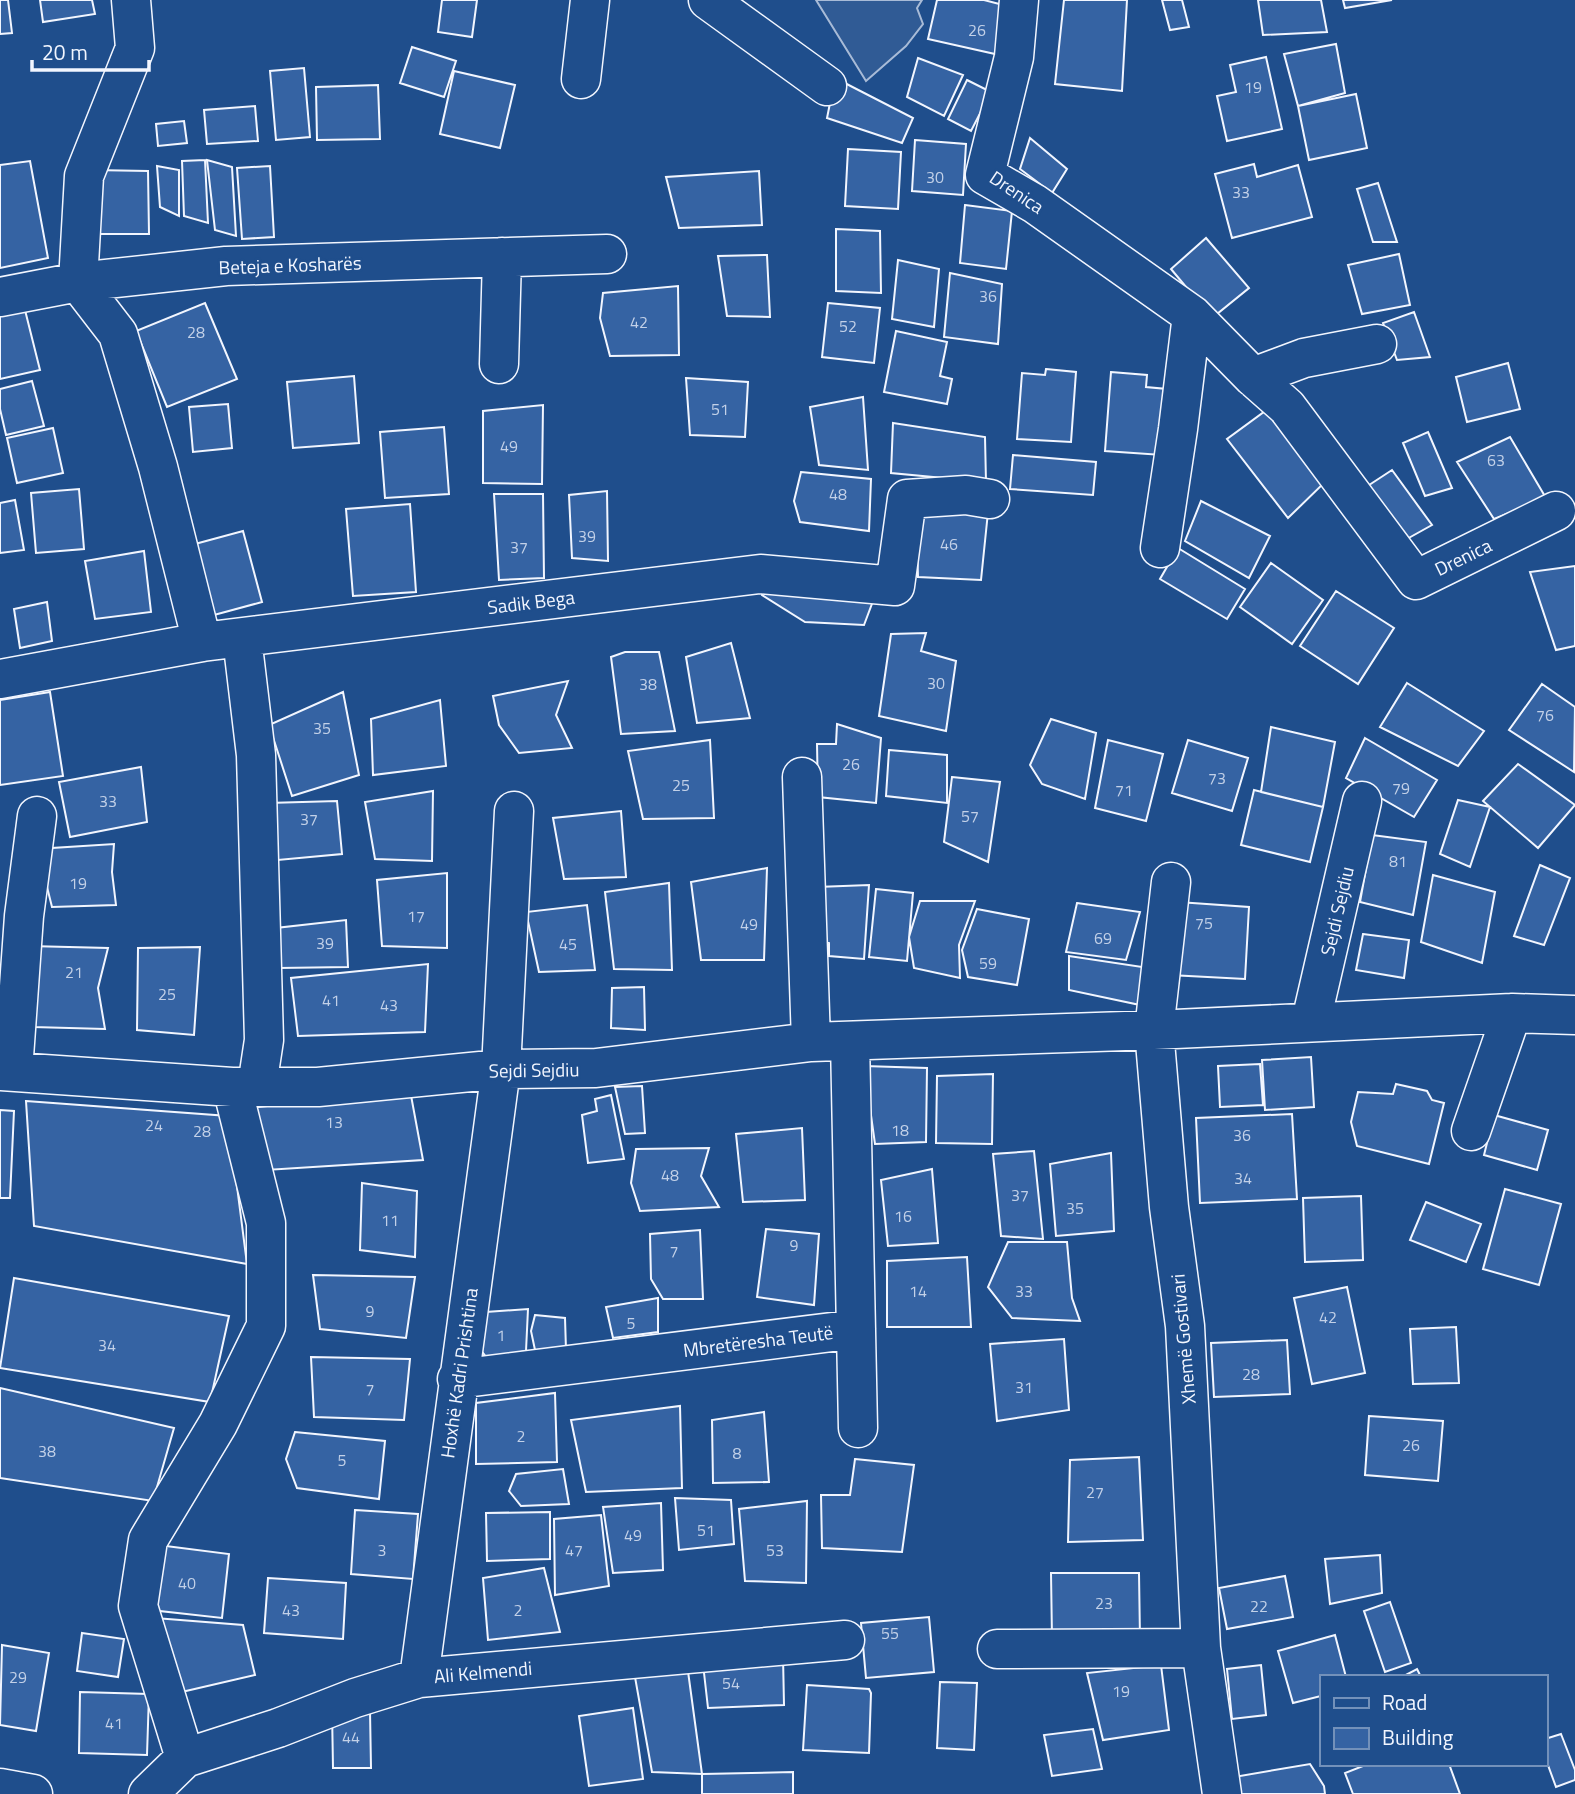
<svg xmlns="http://www.w3.org/2000/svg" width="1575" height="1794" font-family="'Titillium Web',sans-serif">
	<style>
		.green { fill: #305b95; stroke: #a8bbd7; stroke-width: 2 }
		.building { fill: #3563a3; stroke: #f2f6ff; stroke-width: 2 }
		.lines { fill: none; stroke-linecap: round; stroke-linejoin: round }
		.minor-casing { stroke: #f2f6ff; stroke-width: 41 }
		.minor { stroke: #1f4e8c; stroke-width: 38 }
		.labels { text-anchor: middle; stroke-width: 5; stroke-linejoin: round; paint-order: stroke }
		.number-label { font-size: 16px; fill: #c3d1e8 }
		.street-label { font-size: 19px; fill: #f2f6ff; stroke: #1f4e8c }
	</style>
	<rect width="100%" height="100%" fill="#1f4e8c"/>
	<path class="green" d="M816,0H922L917,8L923,24L906,46L866,81Z"/>
	<path class="building" d="M0,0H8L12,33L0,34Z
		M40,0H92L95,14L43,22Z
		M442,0H477L472,37L438,32Z
		M937,0H984L1007,6L995,54L928,39Z
		M1064,0H1127L1122,91L1055,84Z
		M1162,0H1182L1189,27L1170,30Z
		M1258,0H1321L1327,32L1263,35Z
		M1343,0H1392L1345,8Z
		M1336,44L1345,93L1298,106L1284,54Z
		M412,47L456,61L444,97L400,83Z
		M1266,57L1282,129L1227,141L1217,96L1236,92L1230,65Z
		M918,58L963,75L944,116L907,97Z
		M304,68L310,137L276,140L270,71Z
		M454,71L515,85L500,148L440,134Z
		M835,78L913,118L902,143L827,118Z
		M967,80L991,92L971,131L948,119Z
		M378,85L380,139L317,140L316,87Z
		M1356,94L1367,148L1309,160L1298,106Z
		M255,106L258,141L207,144L204,110Z
		M184,121L187,143L158,146L156,124Z
		M1030,138L1067,169L1052,193L1020,169Z
		M915,140L966,144L963,195L912,191Z
		M848,149L901,152L898,209L845,206Z
		M205,160L208,223L184,216L182,161Z
		M207,160L232,167L236,236L215,230Z
		M30,161L48,258L0,268V165Z
		M1254,164L1257,177L1298,165L1312,217L1232,238L1215,174Z
		M157,166L179,170V216L160,207Z
		M270,166L274,237L242,239L237,168Z
		M92,170L148,171L149,234H93Z
		M759,171L762,225L679,228L666,177Z
		M1378,183L1397,242H1373L1357,189Z
		M965,205L1012,211L1006,269L960,263Z
		M836,229L880,231L881,293L836,291Z
		M1206,238L1249,288L1212,318L1171,269Z
		M1399,254L1410,305L1362,314L1348,265Z
		M767,255L770,317L727,316L718,256Z
		M898,260L939,269L934,327L892,319Z
		M950,273L1002,284L998,344L944,337Z
		M678,286L679,355L610,356L600,318L603,293Z
		M23,302L40,370L0,379V307Z
		M205,303L237,379L167,407L136,331Z
		M828,303L880,308L874,363L822,357Z
		M1414,312L1430,357L1397,360L1383,323Z
		M896,331L947,342L940,376L952,379L947,404L884,392Z
		M1508,363L1520,409L1467,422L1456,377Z
		M1046,369L1076,372L1071,442L1017,439L1022,373L1045,375Z
		M1111,372L1147,375L1146,387L1167,389L1162,455L1105,451Z
		M354,376L359,443L293,448L287,382Z
		M686,378L748,382L745,437L690,435Z
		M32,381L44,426L6,435L0,409V389Z
		M863,397L868,470L819,465L810,407Z
		M228,404L232,448L193,452L189,407Z
		M543,405L542,484L483,483V411Z
		M1268,409L1325,482L1288,518L1227,439Z
		M893,423L985,437L986,482L891,473Z
		M444,427L449,494L385,498L380,432Z
		M53,428L63,473L17,483L7,438Z
		M1428,432L1452,488L1425,496L1403,443Z
		M1510,437L1546,498L1494,519L1457,462Z
		M1013,455L1096,462L1093,495L1010,489Z
		M1392,470L1432,525L1396,545L1360,491Z
		M801,472L871,479L869,531L800,522L794,501Z
		M79,489L84,549L36,553L31,493Z
		M607,491L608,561L572,558L569,495Z
		M494,494H543L544,578L499,580Z
		M15,500L24,550L0,553V503Z
		M1201,501L1270,536L1249,578L1185,541Z
		M410,504L416,592L353,596L346,509Z
		M916,507L988,512L981,580L918,577Z
		M243,531L262,602L214,615L195,544Z
		M1178,548L1245,589L1227,619L1160,579Z
		M144,551L151,612L95,619L85,561Z
		M1271,563L1323,600L1292,644L1240,607Z
		M1575,566V646L1556,650L1530,572Z
		M765,582L873,601L864,625L805,622L762,595Z
		M1336,591L1394,628L1358,684L1300,646Z
		M47,602L52,641L20,648L14,609Z
		M926,633L921,651L956,661L946,731L879,716L891,634Z
		M731,643L750,718L697,723L686,657Z
		M625,652H659L675,731L621,734L611,657Z
		M568,681L556,715L572,748L519,753L499,725L493,696Z
		M1407,683L1484,731L1458,766L1380,727Z
		M1542,684L1575,707L1574,772L1509,730Z
		M50,692L63,776L0,785V700Z
		M343,692L359,775L292,796L269,725Z
		M440,700L446,766L373,775L371,719Z
		M1051,719L1096,733L1085,799L1042,784L1030,765Z
		M837,724L881,738L876,803L818,797L817,744H836Z
		M1271,727L1335,742L1323,807L1261,792Z
		M1365,738L1437,780L1414,817L1346,778Z
		M710,740L714,818L643,819L628,751Z
		M1108,740L1163,754L1146,821L1095,808Z
		M1188,740L1248,758L1232,811L1172,793Z
		M889,750L947,755V803L886,796Z
		M1518,764L1575,805L1538,848L1483,801Z
		M141,767L147,822L70,837L59,782Z
		M952,777L1000,782L988,862L944,842Z
		M1254,790L1323,807L1310,862L1241,845Z
		M433,791L432,861L375,859L365,802Z
		M1458,800L1490,807L1470,867L1440,854Z
		M337,801L342,854L278,860L268,803Z
		M621,811L626,877L564,879L553,818Z
		M1372,835L1426,842L1413,915L1360,902Z
		M114,844L112,872L116,905L52,907L45,879L52,848Z
		M1540,865L1570,878L1544,945L1514,936Z
		M767,868L764,960H701L691,882Z
		M447,873V948L382,946L377,880Z
		M1433,875L1495,892L1482,963L1421,942Z
		M669,883L672,970L614,969L605,892Z
		M869,885L864,959L829,956V943L817,941V887Z
		M876,889L913,893L907,961L869,957Z
		M920,901H975L959,945L960,978L914,968L909,937Z
		M1178,902L1249,907L1245,979L1170,975Z
		M1077,903L1140,912L1126,960L1066,952Z
		M587,905L595,970L539,972L526,912Z
		M977,909L1029,919L1017,985L968,977L962,950Z
		M346,920L348,967L279,968L276,928Z
		M1363,934L1409,940L1404,978L1356,970Z
		M29,946L108,948L98,988L105,1029L33,1027Z
		M200,947L194,1035L137,1030L138,948Z
		M1069,956L1149,968L1140,1005L1069,990Z
		M428,964L425,1032L298,1036L291,978Z
		M644,987L645,1030L611,1028L612,988Z
		M1311,1057L1314,1107L1265,1110L1262,1060Z
		M1260,1064L1263,1105L1220,1107L1218,1066Z
		M864,1066L927,1068L926,1142L875,1144Z
		M993,1074L992,1144L936,1143L937,1076Z
		M1396,1084L1427,1091L1432,1100L1444,1103L1429,1164L1357,1146L1351,1122L1358,1092L1393,1094Z
		M642,1086L645,1133L625,1134L615,1087Z
		M410,1090L423,1160L266,1170L250,1108Z
		M611,1095L624,1159L588,1163L582,1115L597,1111L595,1099Z
		M26,1101L228,1116L247,1264L34,1226Z
		M0,1110L14,1111L10,1198H0Z
		M1292,1114L1297,1199L1200,1203L1196,1118Z
		M1494,1115L1548,1130L1537,1170L1484,1155Z
		M802,1128L805,1200L743,1202L736,1134Z
		M709,1148L701,1176L719,1207L640,1211L631,1183L636,1149Z
		M1034,1151L1043,1239L1001,1236L993,1154Z
		M1111,1153L1114,1231L1056,1236L1050,1164Z
		M932,1169L938,1243L888,1246L881,1180Z
		M362,1183L417,1191L415,1257L360,1250Z
		M1505,1189L1561,1204L1539,1285L1483,1269Z
		M1361,1196L1363,1260L1305,1262L1303,1198Z
		M1426,1202L1481,1224L1466,1262L1410,1240Z
		M766,1229L819,1234L814,1305L757,1297Z
		M700,1230L703,1299H663L651,1279L650,1234Z
		M1008,1242H1067L1072,1298L1080,1321L1012,1318L988,1287Z
		M967,1257L971,1327H887V1261Z
		M313,1275L415,1277L406,1338L320,1329Z
		M14,1278L229,1316L210,1402L0,1368Z
		M1347,1287L1365,1373L1312,1384L1294,1298Z
		M658,1298V1332L613,1338L606,1307Z
		M528,1309L526,1351L487,1358L469,1335L472,1313Z
		M535,1315L565,1318L566,1350H535L531,1331Z
		M1456,1327L1459,1383L1413,1384L1410,1329Z
		M1064,1339L1069,1410L997,1421L990,1344Z
		M1287,1340L1290,1394L1214,1397L1211,1343Z
		M311,1357L410,1359L404,1420L314,1417Z
		M0,1388L174,1428L153,1501L0,1478Z
		M555,1393L557,1462L476,1464V1403Z
		M680,1406L682,1488L586,1492L571,1420Z
		M764,1412L769,1482L713,1483L712,1420Z
		M1369,1416L1443,1421L1438,1481L1365,1475Z
		M295,1432L385,1441L379,1499L297,1488L286,1459Z
		M1139,1457L1143,1540L1068,1542L1070,1460Z
		M855,1459L914,1465L902,1552L822,1548L821,1495H850Z
		M563,1469L569,1504L521,1506L509,1491L516,1474Z
		M675,1498L731,1500L734,1544L679,1550Z
		M807,1501L806,1583L745,1581L739,1509Z
		M661,1503L663,1570L613,1573L603,1507Z
		M355,1510L418,1514L413,1579L351,1574Z
		M550,1512V1559L487,1561L486,1513Z
		M601,1515L609,1586L555,1595L554,1519Z
		M158,1545L229,1554L222,1618L151,1610Z
		M1380,1555L1382,1593L1330,1604L1325,1559Z
		M544,1568L560,1632L488,1640L483,1578Z
		M1051,1573H1139L1140,1639H1052Z
		M1285,1576L1293,1617L1227,1629L1219,1588Z
		M268,1578L346,1583L343,1639L264,1633Z
		M1390,1602L1411,1663L1385,1672L1364,1611Z
		M929,1617L934,1672L866,1678L861,1623Z
		M155,1618L243,1625L255,1675L173,1694Z
		M82,1633L124,1639L118,1677L77,1671Z
		M1335,1635L1346,1677H1321V1696L1293,1703L1278,1651Z
		M2,1645L49,1653L36,1731L0,1725Z
		M783,1656L784,1705L708,1708L703,1664Z
		M687,1664L702,1774L652,1772L633,1666Z
		M1161,1665L1169,1730L1103,1740L1087,1673Z
		M1261,1665L1266,1715L1232,1719L1227,1669Z
		M1417,1669L1421,1677H1402Z
		M940,1682L977,1683L974,1750L937,1748Z
		M807,1685L869,1689L871,1693L869,1753L803,1750Z
		M80,1692L149,1694L147,1755L79,1753Z
		M633,1708L643,1779L589,1786L579,1716Z
		M332,1711H370L371,1768H333Z
		M1093,1729L1102,1769L1052,1776L1044,1735Z
		M1561,1734L1575,1770V1780L1556,1787L1545,1757V1739Z
		M1310,1764L1324,1786L1325,1794H1237L1234,1777Z
		M1368,1764H1449L1460,1794H1353L1345,1773Z
		M793,1772V1794H702V1774Z"/>
	<g class="lines">
		<g class="minor-casing">
			<path id="minor" d="M131,0L135,48L84,176L78,282L118,334L158,467L202,642
				M708,0L827,86
				M1019,0L1014,57L985,175L1035,204L1192,315L1253,377L1287,407L1416,580L1556,511
				M581,79L590,0
				M0,297L78,282L226,266L607,254
				M499,364L502,257
				M1253,377L1304,358L1377,344
				M1160,548L1178,429L1192,315
				M242,638L256,755L264,1040L257,1086
				M0,679L202,642L760,574L895,586L907,499L966,495L990,499
				M802,777L811,1042
				M1171,882L1154,1030L1169,1207L1185,1326L1201,1648L1222,1794
				M1311,1021L1362,801
				M850,1041L858,1428
				M0,1071L232,1087H318L501,1069L596,1068L811,1042L1154,1030L1512,1013L1575,1015
				M13,1071L24,916L37,816
				M1471,1131L1512,1013
				M457,1379L856,1329
				M997,1649L1201,1648
				M419,1678L501,1069L514,811
				M185,1758L138,1606L148,1540L218,1424L266,1326V1223L232,1087
				M0,1788L33,1794
				M148,1794L185,1758L278,1728L355,1698L419,1678L845,1640"/>
		</g>
		<use href="#minor" class="minor"/>
	</g>
	<g class="labels">
		<g class="number-label">
			<text x="977" y="36">26</text>
			<text x="1253" y="93">19</text>
			<text x="935" y="183">30</text>
			<text x="1241" y="198">33</text>
			<text x="988" y="302">36</text>
			<text x="639" y="328">42</text>
			<text x="848" y="332">52</text>
			<text x="196" y="338">28</text>
			<text x="720" y="415">51</text>
			<text x="509" y="452">49</text>
			<text x="1496" y="466">63</text>
			<text x="838" y="500">48</text>
			<text x="587" y="542">39</text>
			<text x="949" y="550">46</text>
			<text x="519" y="553">37</text>
			<text x="936" y="689">30</text>
			<text x="648" y="690">38</text>
			<text x="1545" y="721">76</text>
			<text x="322" y="734">35</text>
			<text x="851" y="770">26</text>
			<text x="1217" y="784">73</text>
			<text x="681" y="791">25</text>
			<text x="1401" y="794">79</text>
			<text x="1124" y="796">71</text>
			<text x="108" y="807">33</text>
			<text x="970" y="822">57</text>
			<text x="309" y="825">37</text>
			<text x="1398" y="867">81</text>
			<text x="78" y="889">19</text>
			<text x="416" y="922">17</text>
			<text x="1204" y="929">75</text>
			<text x="749" y="930">49</text>
			<text x="1103" y="944">69</text>
			<text x="325" y="949">39</text>
			<text x="568" y="950">45</text>
			<text x="988" y="969">59</text>
			<text x="74" y="978">21</text>
			<text x="167" y="1000">25</text>
			<text x="331" y="1006">41</text>
			<text x="389" y="1011">43</text>
			<text x="334" y="1128">13</text>
			<text x="154" y="1131">24</text>
			<text x="900" y="1136">18</text>
			<text x="202" y="1137">28</text>
			<text x="1242" y="1141">36</text>
			<text x="670" y="1181">48</text>
			<text x="1243" y="1184">34</text>
			<text x="1020" y="1201">37</text>
			<text x="1075" y="1214">35</text>
			<text x="903" y="1222">16</text>
			<text x="390" y="1226">11</text>
			<text x="794" y="1251">9</text>
			<text x="674" y="1257">7</text>
			<text x="918" y="1297">14</text>
			<text x="1024" y="1297">33</text>
			<text x="370" y="1317">9</text>
			<text x="1328" y="1323">42</text>
			<text x="631" y="1329">5</text>
			<text x="501" y="1341">1</text>
			<text x="107" y="1351">34</text>
			<text x="1251" y="1380">28</text>
			<text x="1024" y="1393">31</text>
			<text x="370" y="1395">7</text>
			<text x="521" y="1442">2</text>
			<text x="1411" y="1451">26</text>
			<text x="47" y="1457">38</text>
			<text x="737" y="1459">8</text>
			<text x="342" y="1466">5</text>
			<text x="1095" y="1498">27</text>
			<text x="706" y="1536">51</text>
			<text x="633" y="1541">49</text>
			<text x="382" y="1556">3</text>
			<text x="574" y="1556">47</text>
			<text x="775" y="1556">53</text>
			<text x="187" y="1589">40</text>
			<text x="1104" y="1609">23</text>
			<text x="1259" y="1612">22</text>
			<text x="291" y="1616">43</text>
			<text x="518" y="1616">2</text>
			<text x="890" y="1639">55</text>
			<text x="18" y="1683">29</text>
			<text x="731" y="1689">54</text>
			<text x="1121" y="1697">19</text>
			<text x="114" y="1729">41</text>
			<text x="351" y="1743">44</text>
		</g>
		<g class="street-label">
			<text transform="translate(1017 192) rotate(34)" y="7">Drenica</text>
			<text transform="translate(290 265) rotate(-2)" y="7">Beteja e Kosharës</text>
			<text transform="translate(1463 557) rotate(-26)" y="7">Drenica</text>
			<text transform="translate(531 602) rotate(-7)" y="7">Sadik Bega</text>
			<text transform="translate(1337 911) rotate(-77)" y="7">Sejdi Sejdiu</text>
			<text transform="translate(534 1070) rotate(-1)" y="7">Sejdi Sejdiu</text>
			<text transform="translate(1183 1339) rotate(-95)" y="7">Xhemë Gostivari</text>
			<text transform="translate(758 1341) rotate(-7)" y="7">Mbretëresha Teutë</text>
			<text transform="translate(459 1373) rotate(-82)" y="7">Hoxhë Kadri Prishtina</text>
			<text transform="translate(483 1672) rotate(-5)" y="7">Ali Kelmendi</text>
		</g>
	</g>
	<rect x="1320" y="1675" width="228" height="91" fill="#1f4e8c" stroke="#7391ba" stroke-width="2"/>
	<rect x="1334" y="1698" width="35" height="10" fill="#1f4e8c" stroke="#7391ba" stroke-width="2"/>
	<text x="1382" y="1710" font-size="21" fill="#f2f6ff">Road</text>
	<rect x="1334" y="1728" width="35" height="21" fill="#3563a3" stroke="#7391ba" stroke-width="2"/>
	<text x="1382" y="1745" font-size="21" fill="#f2f6ff">Building</text>
	<path d="M32 60v10h117v-10" fill="none" stroke="#f2f6ff" stroke-width="3.5"/>
	<text x="42" y="60" font-size="21" fill="#f2f6ff" stroke="#1f4e8c" stroke-width="5" paint-order="stroke">20 m</text>
</svg>
